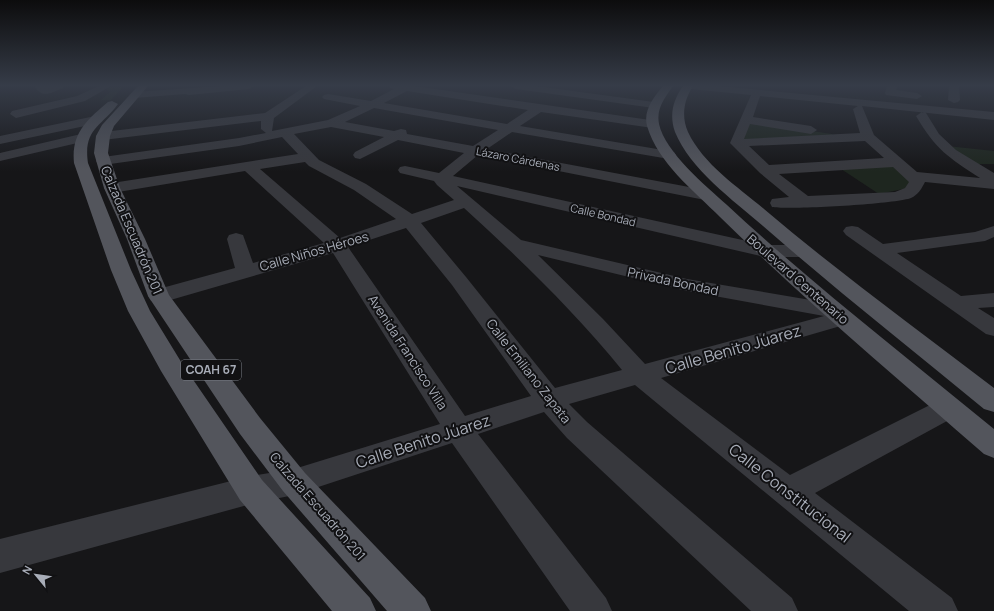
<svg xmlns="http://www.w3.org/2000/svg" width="994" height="611" font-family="Manrope,sans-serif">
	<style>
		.green { fill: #1e261f }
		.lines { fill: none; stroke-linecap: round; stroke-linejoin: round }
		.minor { fill: #37383d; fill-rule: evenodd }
		.major { fill: #53555c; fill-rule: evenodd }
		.labels { text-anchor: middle; stroke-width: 4; stroke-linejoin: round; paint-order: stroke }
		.far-street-label { font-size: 11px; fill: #a8adb8; stroke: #111113 }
		.shield { fill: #111113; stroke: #7b7e86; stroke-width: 1 }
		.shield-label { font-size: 12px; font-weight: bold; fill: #a8adb8 }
		.street-label { font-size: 13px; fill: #a8adb8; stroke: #111113 }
		.near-street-label { font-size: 16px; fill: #a8adb8; stroke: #111113 }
	</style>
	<rect width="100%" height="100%" fill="#161618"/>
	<path class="green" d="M111,86H124L111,100H101L111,91L107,90Z
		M746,121L832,134L834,137L740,141Z
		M947,146L994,151V164H971Z
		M894,164L912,182L908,188L879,194L838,167Z"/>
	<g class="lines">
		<path class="minor" d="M34,86H64L63,88C50,93 43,99 34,86Z
			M99,86H111L85,101L16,118L10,114L12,111L77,96Z
			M222,86H254L249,89L189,95L185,94L134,98L129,95L134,92Z
			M306,86H317L274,118L272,131L328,120L360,106L324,99L322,97L324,95L328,94L371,101L394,89L390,88L389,86H414L657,121L659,124L657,127L653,128L541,112L520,126L669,151L674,152L676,155L674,158L669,159L512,132L487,149L705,190L711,192L713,195L711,198L705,200L478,155L453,176L765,245H802L809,247L812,251L809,255L802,257H765L457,186L521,240L687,279L834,304L842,306L845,311L851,313L854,318L851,323L661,378L790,475L938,401L948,398L958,401L962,408L958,415L815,493L952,598L958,611H909L635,385L569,404L587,422L792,598L798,611H751L567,438L544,412L478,434L606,598L612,611H570L452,443L294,495L251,504L0,573V539L251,476L294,469L440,424L333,253L167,301L159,302L151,301L148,296L151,291L235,268L227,239L229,235L236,233L243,235L253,263L324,243L245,171L112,193L106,191L104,188L106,185L112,183L298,154L282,137L239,146L103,165L98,164L96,161L98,158L103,157L239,138L266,133L261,129V121L103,140L96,136L103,132L265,113ZM407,91L528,110L507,124L384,103ZM374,108L498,130L473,146L407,134L406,130L401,129L394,131L345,122ZM331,127L384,137L355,152L353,155L355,158L360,159L398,140L464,153L439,173L405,166L400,167L398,170L400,173L434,181L437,185L454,200L412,214L366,184L319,160L294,134ZM305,162L309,166L354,190L396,219L340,238L260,169ZM464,208C520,259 574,311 622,370L555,388L466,277L421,223ZM406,228L452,285L531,396L465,416L348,247ZM538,255L687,291L824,316L645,364L603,319Z
			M511,86H536L654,102L660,105L654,108L516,89Z
			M686,86H718L994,112V120L862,106L874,135L917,172L980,178C948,157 936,150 916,116L922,112L926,113L939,134L956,150L994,173V189L925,182C922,188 918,195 911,198C896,204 788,210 772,207L770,203L772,199L789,197L760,173L730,143L751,95L691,89ZM760,96L858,106L853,109L860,133L744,139L750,124L811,134L817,130L811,126L753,117ZM865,141L884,158L769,165L749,146ZM893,167L909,182L905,188L895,192L808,196L779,174Z
			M887,86H897L896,90L917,93L922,96L917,99L886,95L885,93Z
			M949,86H959L960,100L958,102L954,103L948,100Z
			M95,116L101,120L99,123L0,144V136Z
			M81,134L86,135L88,138L86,141L0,161V153Z
			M852,226L858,227L883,244L975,232L994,226V237L985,241L897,253L961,296L994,293V307L978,308L994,318V336L986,334L846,235L843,231L846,227Z"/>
		<path class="major" d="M138,86H148L114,126L110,136L108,153L120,188L145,239L169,295L260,418L305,473L425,598L431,611H387L283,491L240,434L148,296L127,239L104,188L94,153L96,136L102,125Z
			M663,86H673C665,98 656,108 659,124C665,152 706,186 727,205C812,284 904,355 994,429V458L984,454C895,376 804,300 720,217C694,191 658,163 647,126C643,110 654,97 663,86Z
			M683,86H693C684,100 681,116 688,132C703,164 738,187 764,209C838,272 917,329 994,388V412L984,409C910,348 835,289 763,226C733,200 690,169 675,132C669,115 673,100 683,86Z
			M112,101L118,104C101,127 83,129 88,163L131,270L150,311L183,365L262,480L370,598L376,611H332L240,500L161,371L128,311L111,270L74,163C71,133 87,120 108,102Z"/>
	</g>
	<linearGradient id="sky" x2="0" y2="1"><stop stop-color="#0c0c0d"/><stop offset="0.5" stop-color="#363c48"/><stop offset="1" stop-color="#363c48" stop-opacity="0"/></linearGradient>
	<rect width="994" height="171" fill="url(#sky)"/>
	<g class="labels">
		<g class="far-street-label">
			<text transform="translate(518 159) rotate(11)" y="4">Lázaro Cárdenas</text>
			<text transform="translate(603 215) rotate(13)" y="4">Calle Bondad</text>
		</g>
		<rect class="shield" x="181" y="360" width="60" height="20" rx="3"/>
		<g class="shield-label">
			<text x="211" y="374">COAH 67</text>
		</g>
		<g class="street-label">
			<text transform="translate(132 230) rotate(67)" y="5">Calzada Escuadrón 201</text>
			<text transform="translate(314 251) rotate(-16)" y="5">Calle Niños Héroes</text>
			<text transform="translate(798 279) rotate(41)" y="5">Boulevard Centenario</text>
			<text transform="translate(673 281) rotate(12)" y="5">Privada Bondad</text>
			<text transform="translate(408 352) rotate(57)" y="5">Avenida Francisco Villa</text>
			<text transform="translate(529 371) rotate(52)" y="5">Calle Emiliano Zapata</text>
			<text transform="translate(318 506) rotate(49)" y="5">Calzada Escuadrón 201</text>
		</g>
		<g class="near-street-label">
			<text transform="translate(733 349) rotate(-16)" y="6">Calle Benito Júarez</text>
			<text transform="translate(423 441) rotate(-18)" y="6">Calle Benito Júarez</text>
			<text transform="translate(790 493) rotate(38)" y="6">Calle Constitucional</text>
		</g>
	</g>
	<g transform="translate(36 575) rotate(299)" stroke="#111113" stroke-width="3" paint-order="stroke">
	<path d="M0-3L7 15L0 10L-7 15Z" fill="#a8adb8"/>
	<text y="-6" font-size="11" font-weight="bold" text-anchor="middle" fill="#a8adb8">N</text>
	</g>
</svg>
